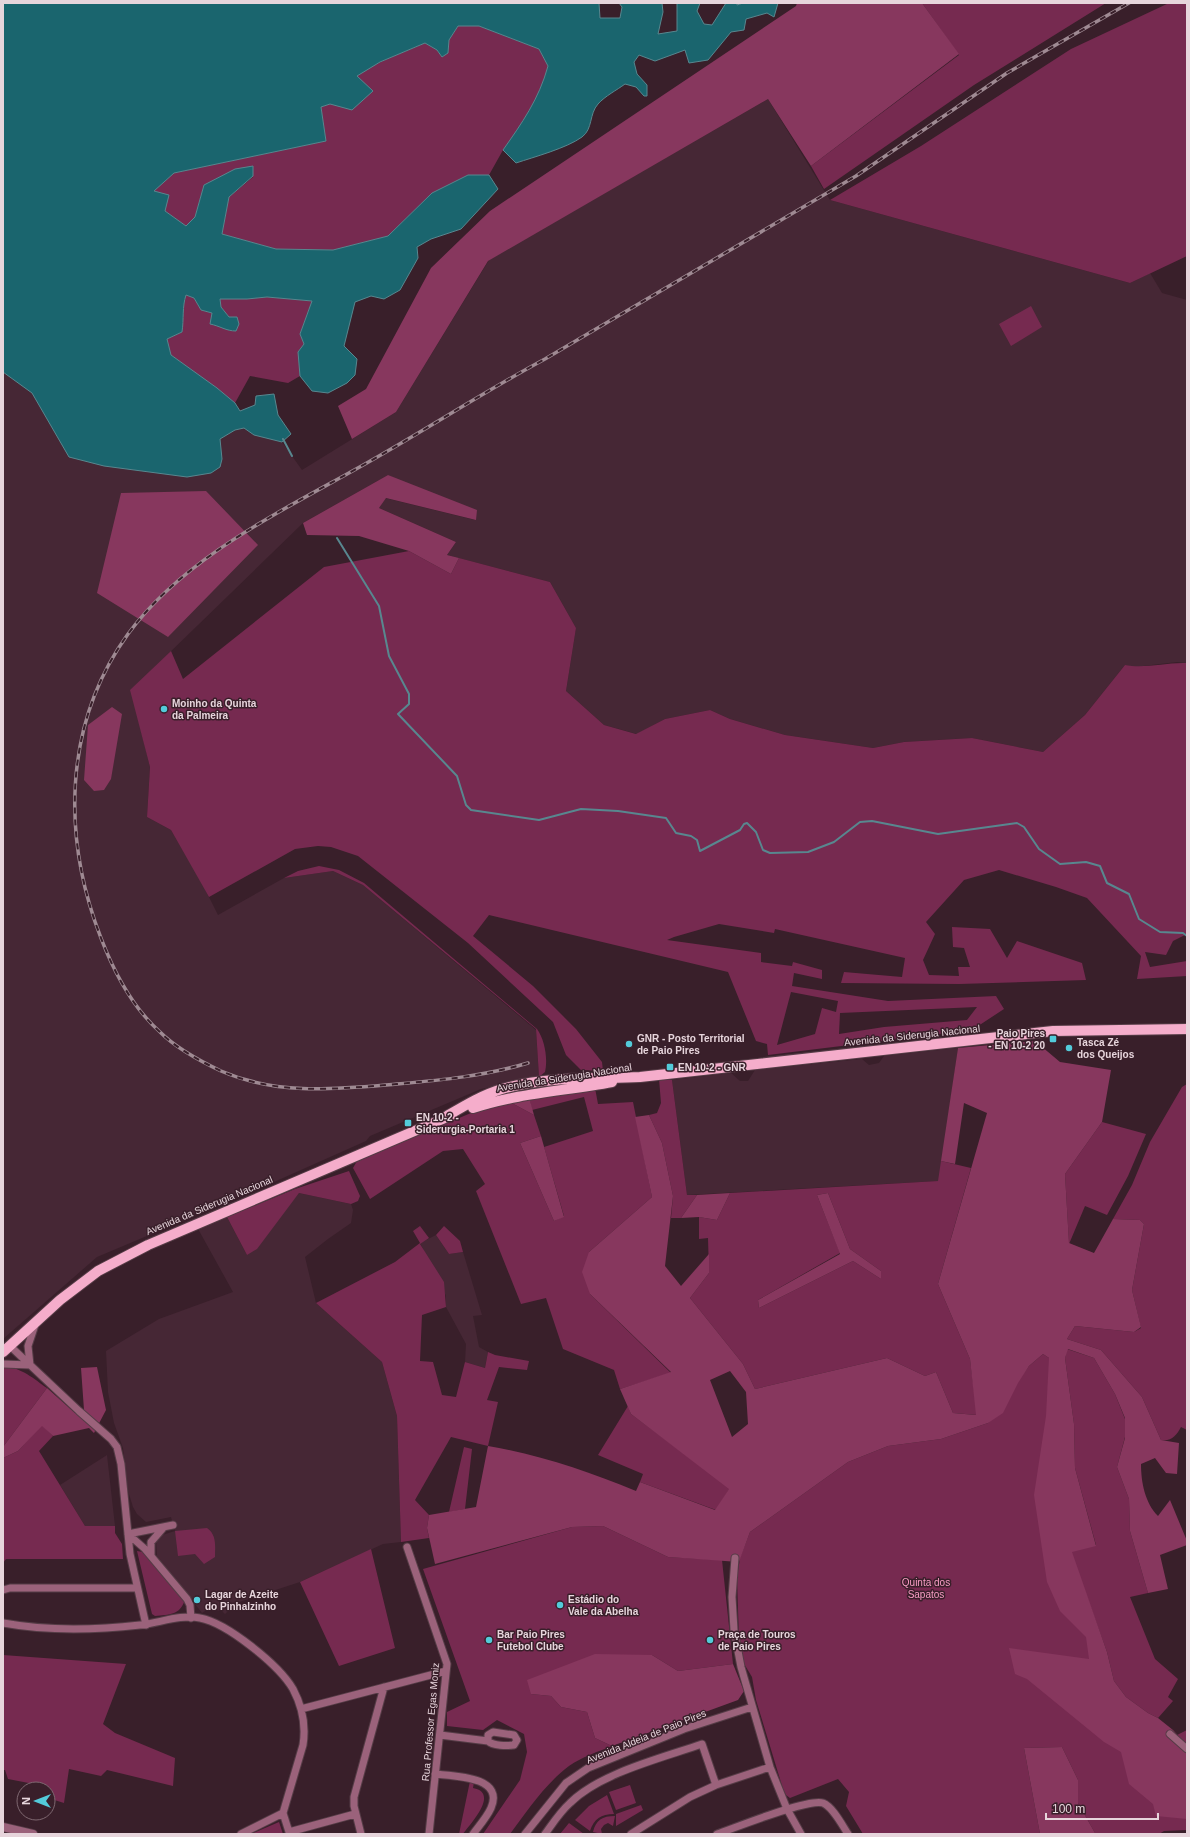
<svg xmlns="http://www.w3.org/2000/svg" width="1190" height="1837" font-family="Helvetica,sans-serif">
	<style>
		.built { fill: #462735 }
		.green { fill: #762a50; fill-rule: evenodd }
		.forest { fill: #87375e; fill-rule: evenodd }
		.water { fill: #1a656e; stroke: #58878f }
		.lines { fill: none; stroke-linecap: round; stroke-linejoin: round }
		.stream { stroke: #58878f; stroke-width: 2 }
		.minor-casing { stroke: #553c46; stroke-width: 9 }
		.tertiary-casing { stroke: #553c46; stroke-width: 10 }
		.primary-casing { stroke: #553c46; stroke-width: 12 }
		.minor { stroke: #9b627b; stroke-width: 7 }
		.tertiary { stroke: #9b627b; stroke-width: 8 }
		.primary { stroke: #f5adcb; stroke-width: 10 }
		.rail-casing { stroke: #9f8a93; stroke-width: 3.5 }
		.rail { stroke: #391f2a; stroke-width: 2; stroke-dasharray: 6; stroke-linecap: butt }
		.poi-dot { fill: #53cbda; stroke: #391f2a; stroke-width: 1.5 }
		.labels { text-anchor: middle; stroke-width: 3; stroke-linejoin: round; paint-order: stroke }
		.poi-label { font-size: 10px; font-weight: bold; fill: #e7d5dc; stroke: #391f2a; text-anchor: start }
		.street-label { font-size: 10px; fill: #e7d5dc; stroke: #391f2a }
		.park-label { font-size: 10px; fill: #f99dc5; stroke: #391f2a }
	</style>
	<rect width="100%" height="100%" fill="#391f2a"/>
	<path class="built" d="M768,99L830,200L1130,283L1150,273L1162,293L1187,300V663L1177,662L1135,667L1125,665L1085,715L1043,752L972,738L904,742L873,748L785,735L730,719L710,710L665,719L637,734L604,725L566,691L576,628L550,582L447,555L456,542L379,508L385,498L475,520L388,475L303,523L131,690L150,767L147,817L171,830L202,883L218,915L284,878L333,871L363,885L536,1030L539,1077L481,1089L370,1136L366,1141L256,1190L97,1257L3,1339V372L32,392L104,466L187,477L211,473L222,459L220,439L235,430L244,428L254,435L282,442L302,470L396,412L489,260Z
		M958,1048L939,1181L687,1195L672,1080L731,1073L740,1081H748L755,1070L862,1059L869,1065L879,1063L884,1056Z
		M299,1193L351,1204L353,1210L351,1223L328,1239L305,1257L316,1303L382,1362L397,1416L401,1542L383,1544L300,1582L236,1603L225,1614L222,1611L208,1609L202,1613L157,1556L156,1540L159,1536L175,1531L171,1517L146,1522L137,1514L133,1507L128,1491L123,1448L114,1423L108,1392L106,1351L159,1319L233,1292L197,1227L227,1217L247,1255Z
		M436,1235L449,1254L463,1252L482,1315L473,1316L479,1347L488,1352L485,1368L465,1362L466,1344L446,1307V1296L420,1243Z
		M107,1455L115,1526H85L60,1485Z"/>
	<path class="green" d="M922,3H1106L974,85L824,189L811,166L959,55Z
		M1169,3H1187V256L1130,283L830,200L921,146L1071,49Z
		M458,26H479L539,49L548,66L541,89L527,118L503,150L489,175H468L432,193L388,236L333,250L276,249L222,234L229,197L253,177V166L204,185L195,217L186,227L165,211L153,191L174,173L326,141L321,107C338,102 344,85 358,75C378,61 403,53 425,43L437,50L442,57L448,53L449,40Z
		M186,295L194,298L201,310L212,313C219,323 222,331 236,331L237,317H229L221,307L220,299H247L267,297L312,301L300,334L304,344L298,352L300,376L288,383L250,376L235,403L171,355L167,339L182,332C184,319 182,307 186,295Z
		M1031,306L1042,327L1011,346L999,324Z
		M409,551L451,574L459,558L550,582L576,628L566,691L604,725L636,734L665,719L710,710L730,719L785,735L873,748L904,742L972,738L1043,752L1085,715L1125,665C1145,669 1166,662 1187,663V934L1173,941L1166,955L1145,952L1150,967L1187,961V976L1137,979L1141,956L1087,898L1056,887L999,870L964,880L926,922L935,934L923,960L929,975L959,976L958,967H970L964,948L953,947L952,927L990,929L1007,958L1017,941L1082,963L1086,980L959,984L841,983L844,972L902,977L905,958L775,929L774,933L719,924L674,937L667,940L761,953V962L792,966L793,962L822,970V979L794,973L792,986L888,1001L996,996L1004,1009L972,1030L768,1055L767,1044L756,1041L728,972L489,915L473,936L533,986L576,1029L602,1062L603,1071L581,1070L566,1055L553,1022L468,943L358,856L331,847L318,846L295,849L209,897L171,830L147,817L150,767L130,690L171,651L183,679L324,567ZM791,992L838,1001L836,1012L822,1008L815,1034L777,1045ZM977,1007L967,1020L884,1027L839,1034L840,1013Z
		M319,866L339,870L364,883L537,1029C545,1040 548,1059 545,1072L539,1077L536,1029L363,885L333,871L284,878L298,871Z
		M659,1079L672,1080L687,1195H697L681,1218H671L673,1196L662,1143L649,1115L657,1113L661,1103Z
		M1187,1084V1430L1181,1427C1177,1435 1171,1442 1161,1440L1142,1397L1101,1350L1067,1339L1075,1326L1134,1332L1141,1328L1132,1290L1144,1224L1140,1220L1113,1219L1132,1185L1150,1142L1182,1087Z
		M595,1088L598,1104L633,1102L652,1197L589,1252L590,1294L671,1373L620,1389L614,1370L563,1349L546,1298L521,1304L476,1191L485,1184L463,1149L443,1151L370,1199L353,1168L357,1161L490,1105L508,1101L534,1115L541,1136L520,1143L554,1221L564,1216L544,1147L593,1131L584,1097L532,1110L529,1097Z
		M1102,1122L1146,1134L1128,1176L1107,1215L1085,1206L1069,1244L1065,1174Z
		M941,1161L971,1168L938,1284L970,1359L977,1415L953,1413L936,1372L925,1376L887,1358L755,1389L743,1364L690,1298L709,1273L708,1238L699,1239V1217L717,1220L730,1193L938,1181ZM828,1193L850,1249L881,1271V1279L853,1261L759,1308L758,1300L840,1253L817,1195Z
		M349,1171L360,1196L358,1201L351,1204L299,1193L257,1249L247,1255L227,1217L295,1189Z
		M420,1226L429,1238L420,1244L444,1282L446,1307L422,1315L420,1361L433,1362L442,1395L456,1397L465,1362L485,1368L488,1352L495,1355L529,1361L527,1370L499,1367L487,1400L498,1402L488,1446L451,1437L415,1500L429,1515L427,1528L429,1538L401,1542L397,1416L382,1362L316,1303L395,1262L420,1243L413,1231Z
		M444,1226L460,1241L463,1252L449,1254L436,1235Z
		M1067,1349L1094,1358L1115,1394L1125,1419V1437L1117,1467L1129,1499L1130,1531L1148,1593L1130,1597L1155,1659L1178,1679L1168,1697L1173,1701L1158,1718L1148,1713L1126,1697L1114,1681L1107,1652L1074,1561L1071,1551L1096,1545L1075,1468L1074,1424L1065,1358Z
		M1043,1354L1049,1358L1059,1523L1106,1688L1187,1755V1830L1164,1831L1159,1834H1092L1095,1833L1078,1803V1780L1062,1747L1024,1748L1040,1834H863L846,1806L849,1792L838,1779L790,1798L786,1795L783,1789L756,1700L752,1677L743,1662L739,1641L737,1577L740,1558L750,1532L848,1462L888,1446L941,1439L988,1423L1029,1366Z
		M3,1367C20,1366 34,1379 47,1388L3,1447Z
		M628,1406L631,1414L730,1488L716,1510L640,1482L643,1474L598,1455Z
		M42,1425L53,1436L39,1451L85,1526H115V1533L122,1544L123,1559H6L3,1563V1458L18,1451Z
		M464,1447L472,1449L465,1509L449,1512Z
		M603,1526L668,1557L722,1560L733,1664L678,1671L652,1655L531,1694L551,1696L561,1707L587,1712L595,1738L612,1746C597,1752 582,1757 569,1766C545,1784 528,1810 510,1834H483L520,1780L527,1752L524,1734L497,1720L483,1730L447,1726V1712L470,1701L423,1569L572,1527Z
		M207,1528C217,1535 215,1546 215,1557L204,1564L195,1554L178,1556L175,1531Z
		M371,1549L395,1648L339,1666L300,1582Z
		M137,1551L143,1552L185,1600C179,1616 170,1614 155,1616L152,1614Z
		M3,1655L126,1664L103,1724L115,1733L175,1758L173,1786L107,1770L101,1776L69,1769L64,1803L48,1798V1789H41L39,1785L8,1779L5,1770H3Z
		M1187,1730V1746L1177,1735Z
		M470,1781L474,1782L473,1788C500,1793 470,1824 463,1834H459Z
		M630,1785L636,1803L616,1810L609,1792Z
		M607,1795L614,1814C601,1814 594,1819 590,1831L575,1820L589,1806Z
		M641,1805L643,1810L616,1826V1814Z
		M615,1816L613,1826L608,1823L604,1825L601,1829L602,1834L593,1832C596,1820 602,1816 615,1816Z
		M279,1822L283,1834H251Z
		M569,1823L584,1834H560Z"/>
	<path class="forest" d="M797,3H922L959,54L811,166L768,99L488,261L396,412L352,439L338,406L366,389L431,268L490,211L796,6Z
		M388,475L477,510L476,520L386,498L379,508L456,542L447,555L459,558L451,574L409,551L359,536L307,535L303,523Z
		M206,491L258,545L168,637L97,593L121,493Z
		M112,707L122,714L111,779L104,790L94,791L84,780L88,725Z
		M1035,1041L1060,1062L1111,1070L1102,1122L1065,1174L1069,1243L1094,1253L1113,1219L1140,1220L1144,1224L1132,1290L1141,1327L1134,1332L1075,1326L1067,1339L1101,1350L1142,1397L1161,1440L1179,1443L1177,1474L1166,1473L1155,1458L1141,1464C1141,1482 1145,1503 1158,1516L1170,1500L1187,1541V1545L1160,1555L1168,1589L1148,1593L1130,1531L1129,1499L1117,1467L1125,1438V1418L1115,1394L1094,1358L1068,1349L1065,1358L1074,1424L1075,1468L1096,1546L1072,1552L1107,1652L1114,1681L1126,1697L1148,1713L1158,1718L1173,1730L1187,1746V1819L1156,1816L1153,1804L1129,1784L1121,1752L1104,1742L1027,1679L1015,1674L1009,1648L1089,1659L1086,1637L1060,1611L1047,1582L1034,1495L1046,1416L1049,1358L1043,1354L1029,1366L1018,1383L1003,1413L988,1423L941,1439L888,1446L848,1462L750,1532L739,1562L668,1557L603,1526L572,1527L435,1564L427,1528L429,1515L476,1507L488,1446C540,1455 587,1471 636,1491L640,1482L715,1510L729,1489L631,1414L620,1389L671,1372L590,1294L582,1272L589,1252L652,1197L635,1117L649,1115L662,1143L673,1196L665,1266L681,1286L709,1254V1273L690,1298L743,1364L755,1389L887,1358L925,1376L936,1372L953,1413L976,1415L970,1359L938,1284L987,1113L964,1103L955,1164L941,1161L958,1048ZM730,1371L746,1392L748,1424L732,1437L710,1380Z
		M529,1097L534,1115L508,1101Z
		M541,1136L564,1217L554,1221L520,1143Z
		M730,1193L717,1220L699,1217L681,1218L697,1195Z
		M828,1193L850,1249L881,1271V1279L853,1261L759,1308L758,1300L840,1254L817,1195Z
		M97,1367L106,1410L94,1433L89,1428L53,1436L42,1426L18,1451L3,1458V1447L47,1388L75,1413L84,1410L81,1368Z
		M595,1654L652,1655L678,1671L733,1664L744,1691L738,1700L612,1746L595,1738L587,1712L561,1707L551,1696L531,1694L527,1680Z
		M1062,1747L1078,1780V1803L1095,1833L1040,1834L1024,1748Z"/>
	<path class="water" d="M3,3H599L600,18H620L622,7L619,3H662L663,12L658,34L677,31V3H700L697,11L704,24L712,25L726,3H737V5L743,3H778L774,17L767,13L746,19L744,30L731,32L708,60L689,63L685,50L655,61L639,55L634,62L637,74L647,85V96H644L636,87L625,84C617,90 605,96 598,104C589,114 593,129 582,137C567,148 534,157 516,163L503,150C522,123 539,99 548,66L539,49L479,26H458L449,40L448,53L442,57L437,50L425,43L380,62L357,76L373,91L352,110L330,104L321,107L326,141L174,173L154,191L169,195L165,211L186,226L195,217L204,185L235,169L253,166V176L229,197L222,234L276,249L333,250L388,236L432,193L468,175H489L498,189L461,229L431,239L417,247L418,258L400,290L384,299L371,296L355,302L344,346L357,359L355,375L347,383L328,393L312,391L300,376L298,352L304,344L300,334L312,301L267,297L247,299H220L221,307L229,317H237L239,324L236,331C226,331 220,326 210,324L212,313L201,310L194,298L186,295C182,307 184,319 182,332L167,339L171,355L217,388L235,403L240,411L255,405L256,396L274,394L278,415L291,434L282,442L254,435L244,428L235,430L220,439L222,459L220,467L211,473L187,477L104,466L69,457L32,393L3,372Z"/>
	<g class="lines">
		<path class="stream" d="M283,439L292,456
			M337,538L379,606L389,656L409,694V704L398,714L457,776L466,805L471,810L539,820L581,809L618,811L666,818L676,833L691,836L697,840L700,851L740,830L744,824L747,823L756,832L763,850L770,853L808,852L834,842L860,822L872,821L938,834L1017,823L1024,827L1039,849L1060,864L1086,862L1100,866L1107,883L1129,894L1139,919L1160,932L1183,933L1187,936"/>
		<g class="minor-casing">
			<path id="minor" d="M10,1346L79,1411L111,1439L117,1447L121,1464L130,1554L146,1625
				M3,1364L30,1365
				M30,1365L28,1346L35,1325
				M128,1534L145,1549L187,1599L190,1605L191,1618
				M128,1534L173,1525
				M407,1547L447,1664L429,1834
				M151,1555V1542L164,1527
				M735,1558L732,1597L734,1630L741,1667L770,1767L787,1809L801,1834
				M3,1590L10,1588H136
				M3,1623C47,1631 95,1630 140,1625C159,1623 181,1614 200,1618C227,1623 279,1665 293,1689C302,1706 306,1726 303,1745L283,1813L241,1834
				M301,1709L446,1671
				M1170,1734L1187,1749
				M440,1735L488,1741C493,1746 507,1746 514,1745L517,1740L514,1735L493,1732L488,1735V1741
				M435,1774C453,1776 505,1776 491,1808C487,1817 479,1826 473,1834
				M283,1813L289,1832L355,1814
				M361,1834L354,1806V1797L384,1687
				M525,1834L566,1783L588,1768L684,1729L752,1707
				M545,1834C553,1823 560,1812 570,1803C600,1773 662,1758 702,1744L716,1785
				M631,1834L690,1797L716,1785L770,1767
				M717,1834C735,1828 808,1798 823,1803C833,1807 842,1825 848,1834"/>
		</g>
		<g class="tertiary-casing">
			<path id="tertiary" d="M3,1827L33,1834"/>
		</g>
		<g class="primary-casing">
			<path id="primary" d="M473,1108C519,1093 565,1091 612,1082
				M447,1116C464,1106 482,1095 502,1089C547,1076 594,1079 640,1077L1053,1031L1187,1029
				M3,1352L60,1300L98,1271L148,1245L452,1115"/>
		</g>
		<use href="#minor" class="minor"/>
		<use href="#tertiary" class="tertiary"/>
		<use href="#primary" class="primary"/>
		<g class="rail-casing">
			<path id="rail" d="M528,1063C485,1076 442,1080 397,1084C337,1089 279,1096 221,1071C200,1061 177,1049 160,1032C132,1007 114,972 101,938C62,838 63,724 128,634C188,552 293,506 379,456C435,424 489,389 545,359L856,176L1007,73L1129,3"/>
		</g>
		<use href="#rail" class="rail"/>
	</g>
	<g class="poi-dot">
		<circle cx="164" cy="709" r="4"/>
		<rect x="1049" y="1035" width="8" height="8" rx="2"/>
		<circle cx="629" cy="1044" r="4"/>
		<circle cx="1069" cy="1048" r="4"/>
		<rect x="666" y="1063" width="8" height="8" rx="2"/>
		<rect x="404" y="1119" width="8" height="8" rx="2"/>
		<circle cx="197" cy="1600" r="4"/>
		<circle cx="560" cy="1605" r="4"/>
		<circle cx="489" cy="1640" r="4"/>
		<circle cx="710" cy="1640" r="4"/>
	</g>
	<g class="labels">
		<g class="poi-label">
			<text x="172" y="707">Moinho da Quinta<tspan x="172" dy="12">da Palmeira</tspan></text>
			<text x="1045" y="1037" text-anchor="end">Paio Pires<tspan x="1045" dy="12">- EN 10-2 20</tspan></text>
			<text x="637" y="1042">GNR - Posto Territorial<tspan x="637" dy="12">de Paio Pires</tspan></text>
			<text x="1077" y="1046">Tasca Zé<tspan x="1077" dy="12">dos Queijos</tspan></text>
			<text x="678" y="1071">EN 10-2 - GNR</text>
			<text x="416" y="1121">EN 10-2 -<tspan x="416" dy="12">Siderurgia-Portaria 1</tspan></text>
			<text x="205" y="1598">Lagar de Azeite<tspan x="205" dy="12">do Pinhalzinho</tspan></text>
			<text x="568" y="1603">Estádio do<tspan x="568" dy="12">Vale da Abelha</tspan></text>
			<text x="497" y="1638">Bar Paio Pires<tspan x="497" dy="12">Futebol Clube</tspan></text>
			<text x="718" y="1638">Praça de Touros<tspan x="718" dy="12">de Paio Pires</tspan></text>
		</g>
		<g class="street-label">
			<text transform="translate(912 1035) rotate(-6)" y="4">Avenida da Siderugia Nacional</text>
			<text transform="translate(564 1077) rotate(-9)" y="4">Avenida da Siderugia Nacional</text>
			<text transform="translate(209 1205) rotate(-23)" y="4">Avenida da Siderugia Nacional</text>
			<text transform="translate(430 1722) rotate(-85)" y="4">Rua Professor Egas Moniz</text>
			<text transform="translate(646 1736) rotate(-22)" y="4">Avenida Aldeia de Paio Pires</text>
		</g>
		<g class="park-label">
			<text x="926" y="1586">Quinta dos<tspan x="926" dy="12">Sapatos</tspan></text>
		</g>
	</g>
	<rect width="1190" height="1837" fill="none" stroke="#e7d5dc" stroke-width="8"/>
	<g transform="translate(36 1801) rotate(270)"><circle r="19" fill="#391f2a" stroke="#7f6871"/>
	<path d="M0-3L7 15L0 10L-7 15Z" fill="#53cbda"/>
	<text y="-6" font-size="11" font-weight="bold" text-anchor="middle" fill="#e7d5dc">N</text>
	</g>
	<path d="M1046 1813v6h112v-6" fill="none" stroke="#e7d5dc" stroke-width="2"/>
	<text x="1052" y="1813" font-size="12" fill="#e7d5dc" stroke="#391f2a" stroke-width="3" paint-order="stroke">100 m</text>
</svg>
